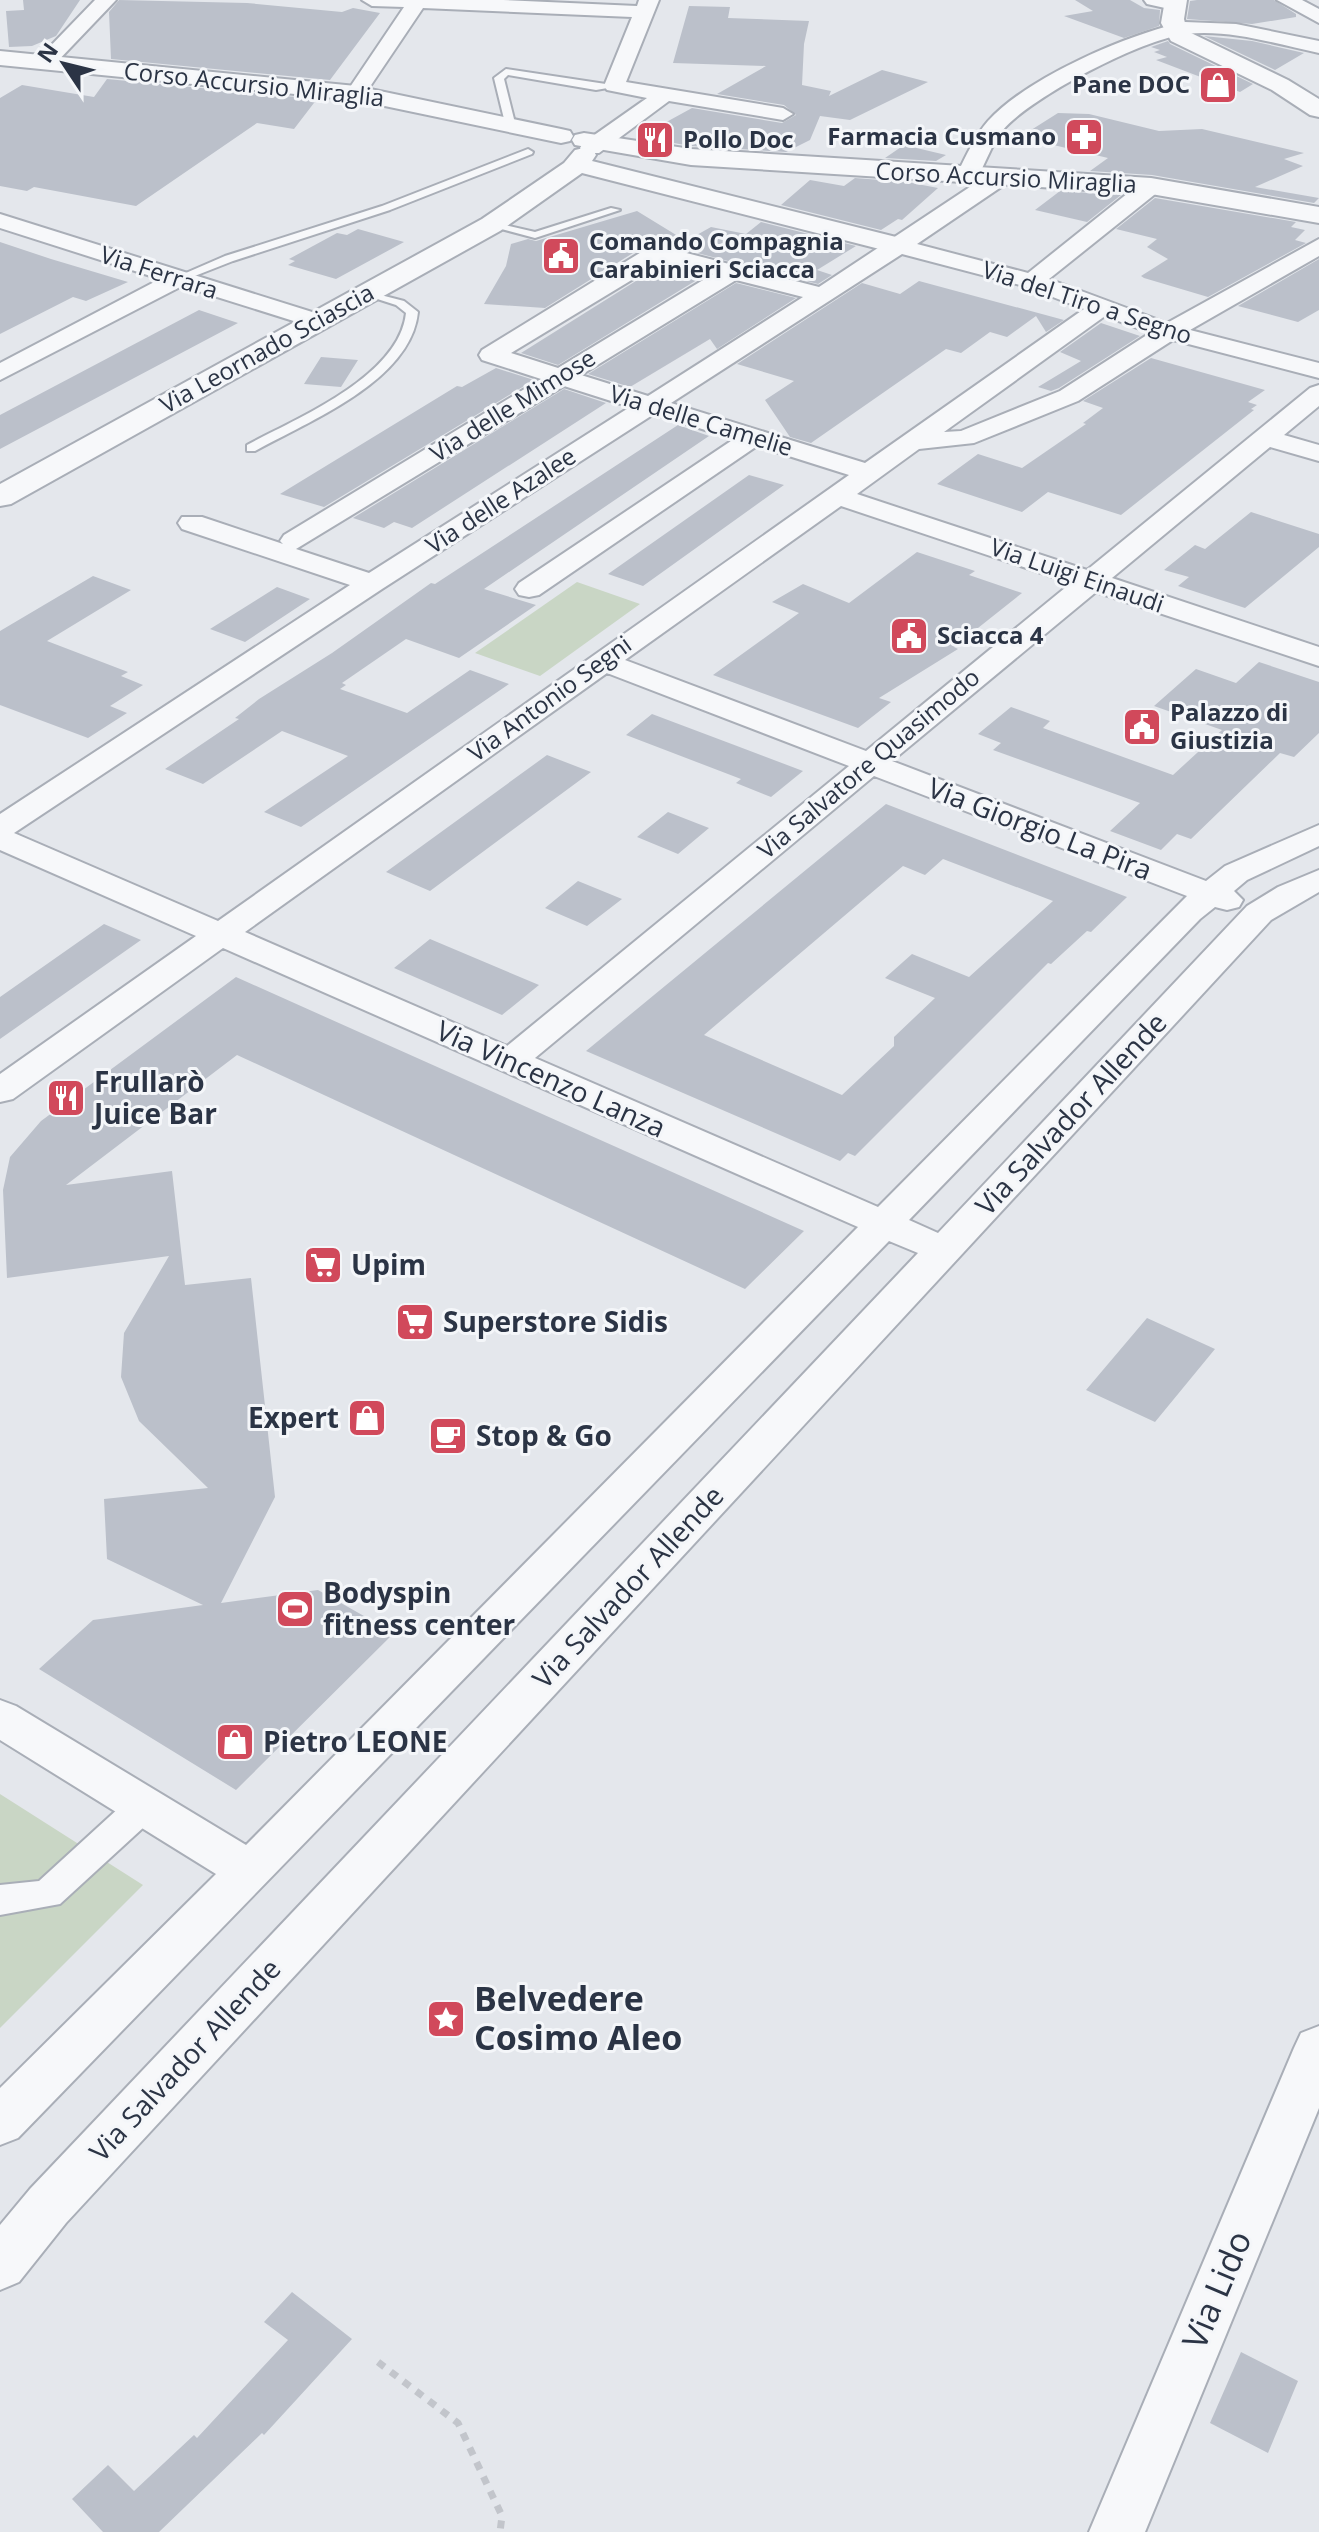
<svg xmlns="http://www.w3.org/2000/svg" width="1319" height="2532" font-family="'Open Sans',sans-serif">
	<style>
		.green { fill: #c9d6c5 }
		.building { fill: #bbc0ca; fill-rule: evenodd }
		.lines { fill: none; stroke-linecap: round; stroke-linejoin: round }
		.service-casing { stroke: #a9aeb7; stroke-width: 4 }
		.pedestrian-casing { stroke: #a9aeb7; stroke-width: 4 }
		.minor-casing { stroke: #a9aeb7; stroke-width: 4 }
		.tertiary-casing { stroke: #a9aeb7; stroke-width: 4 }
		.path { stroke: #c2c5cb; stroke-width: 7; stroke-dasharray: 8 8; stroke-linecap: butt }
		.service { fill: #f7f8fa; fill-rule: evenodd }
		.pedestrian { fill: #f7f8fa; fill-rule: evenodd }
		.minor { fill: #f7f8fa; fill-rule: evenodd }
		.tertiary { fill: #f7f8fa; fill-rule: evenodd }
		.labels { text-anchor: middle; stroke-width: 6; stroke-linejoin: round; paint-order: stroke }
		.far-street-label { font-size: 24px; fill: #2b3445; stroke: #f4f6f9 }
		.far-poi-label { font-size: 24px; font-weight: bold; fill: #2b3445; stroke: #f4f6f9; text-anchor: start }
		.street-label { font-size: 28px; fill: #2b3445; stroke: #f4f6f9 }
		.poi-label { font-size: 28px; font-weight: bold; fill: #2b3445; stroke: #f4f6f9; text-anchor: start }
		.near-poi-label { font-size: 34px; font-weight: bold; fill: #2b3445; stroke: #f4f6f9; text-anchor: start }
		.near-street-label { font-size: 34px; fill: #2b3445; stroke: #f4f6f9 }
	</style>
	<rect width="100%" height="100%" fill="#e4e7ec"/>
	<path class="green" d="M577,582L640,604L540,676L475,653Z
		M0,1794L143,1885L0,2028Z"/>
	<path class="building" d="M23,0H80L56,36L32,46L9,47L6,11L24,10Z
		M119,0L247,3L342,12L353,8L380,13L330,80L111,59L109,12Z
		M1075,0H1130L1144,8L1160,10L1159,26L1124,38L1064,16L1093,11Z
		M1197,0H1274L1296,14V17L1252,24L1187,19L1190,1Z
		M689,6L730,7L728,18L809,21L804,44L802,85L831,91L829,96L882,70L928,82L850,120L820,116L810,140L786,152L691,146L639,137L692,108L782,123L796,115L784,105L717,94L766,66L673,63Z
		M1204,36L1252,41L1304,53L1275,70Z
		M1168,41L1170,44L1253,84L1240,92L1156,60L1167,57L1154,52L1160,50L1151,47Z
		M107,79L317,99L294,129L257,123L136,206L34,187L27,191L0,186V98L22,85L94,97Z
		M1058,113L1089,114L1159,131L1202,129L1304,153L1284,159L1303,166L1255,187L1319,198L1314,203L1152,175L1090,171L1108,158L1020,137Z
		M904,145L946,155L936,161L885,158Z
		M855,178L907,182L938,188L902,220L898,219L881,230L781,205L810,180L844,186Z
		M1060,191L1121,195L1087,222L1035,210Z
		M1155,198L1296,222L1291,227L1305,230L1295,240L1306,243L1208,297L1144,278L1141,276L1168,259L1147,247L1157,239L1116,229Z
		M637,211L686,241L711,227L746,234L761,222L856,246L817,270L832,275L818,284L662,244L641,248L545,308L484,304L506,266L511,244L528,239L536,241Z
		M358,229L404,242L336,279L288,265L295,261L289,259L337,233L347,235Z
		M0,242L51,259L128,282L86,301L73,297L0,334Z
		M1319,259V310L1298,322L1238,306Z
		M663,264L705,275L558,365L521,353Z
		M919,281L1064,320L1046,332L1036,316L1007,337L990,332L961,353L946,349L811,443L790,437L765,400L794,381L737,364L862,283L900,294Z
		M736,283L796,298L717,349L710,339L630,387L588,374Z
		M199,310L238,323L0,449V415Z
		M1101,323L1140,336L1059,388L1051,391L1038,387L1081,361L1060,352Z
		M321,357L358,360L341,387L304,384Z
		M1151,358L1265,390L1248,402L1257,405L1251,409L1254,410L1121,515L1048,492L1022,512L937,484L978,454L1022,468L1086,424L1083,423L1103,408L1083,401Z
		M496,368L534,380L324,507L280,494L457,386L462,387Z
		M564,389L606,403L412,528L394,522L384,528L353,518Z
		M678,425L709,436L484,589L536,605L459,658L406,639L342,683L346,685L340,689L407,713L470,670L509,684L301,827L264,812L348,756L282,731L203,784L165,769L239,719L235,718L259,699L332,653L431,583L435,584Z
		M749,475L784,485L643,586L608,574Z
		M1251,512L1319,534V547L1245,608L1178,586L1189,577L1164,570L1195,545L1205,549Z
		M917,552L975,571L969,575L1022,593L954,647L958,649L879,698L891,702L858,728L713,675L799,613L772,602L803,584L849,603Z
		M93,576L131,590L47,641L128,672L121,676L143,685L110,706L127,713L88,738L0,705V631Z
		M277,587L310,599L245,642L210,629Z
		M1259,662L1319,682V733L1294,757L1280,753L1191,839L1177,834L1161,850L1110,831L1140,803L993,750L1001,743L978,734L1011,707L1050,721L1043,728L1173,775L1222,730L1154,706L1196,669L1236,683Z
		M652,714L737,746L803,771L771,797L736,783L741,779L626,735Z
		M547,755L591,772L430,891L386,872Z
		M886,804L1127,897L1091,932L1087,931L1051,964L1048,963L855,1156L848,1153L840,1161L586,1051ZM943,859L1053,901L969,977L912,954L885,978L935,998L894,1037V1046L842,1095L704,1035L903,866L925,875Z
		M668,812L709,828L678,854L637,837Z
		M578,881L622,899L587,926L545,908Z
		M104,924L141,940L0,1039V997Z
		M430,939L539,985L502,1015L394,968Z
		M236,977L804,1231L745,1289L237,1055L66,1185L172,1171L185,1285L251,1278L275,1497L221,1603L318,1590L394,1633L236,1790L39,1669L93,1620L203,1605L107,1559L104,1499L208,1488L139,1421L121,1377L124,1333L169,1256L7,1278L3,1190L10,1157L41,1121Z
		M1147,1318L1215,1349L1155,1422L1086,1390Z
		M292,2292L352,2339L264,2435L262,2433L159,2532H103L72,2499L108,2465L134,2491L194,2435L197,2438L288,2340L264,2322Z
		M1241,2352L1298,2381L1268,2453L1210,2423Z"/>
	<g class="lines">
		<g class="service-casing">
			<path id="service" d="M506,69L619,86L596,90L508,75L504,79L515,123L510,126L505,123L494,78Z
				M528,149L533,152L532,154L390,210L233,261L182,281L172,279L225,256L382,206Z
				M611,208L620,210L535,238L486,225L491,222L535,232Z
				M365,291L404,301L418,312C411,381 309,421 255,451H247V445C297,418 399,377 406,313L396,305L365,295Z"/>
		</g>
		<g class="pedestrian-casing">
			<path id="pedestrian" d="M144,1792L156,1796L161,1806L156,1816L60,1904L0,1915V1885L39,1881L132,1796Z"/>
		</g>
		<g class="minor-casing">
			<path id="minor" d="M95,0H116L52,67H38L35,63L38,59Z
				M362,0H503L637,6L639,0H659L626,82L783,108L793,114L783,120L669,101L599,153H583L580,148L583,143L647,98L607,90L604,86L632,17L423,8L363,97H349L346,93L404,7L372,6Z
				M1144,0H1181L1184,4L1174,10L1147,4Z
				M1277,0H1302L1319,9V23Z
				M1185,22L1236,24L1319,41V53C1276,44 1230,29 1186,34C1142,39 1031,97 1003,130C991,144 986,164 976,179L968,181L957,174C966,156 975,136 988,121C1028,77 1128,34 1185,22Z
				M1002,169L1013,176L1010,181L917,244L1028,273L1143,181H1159L1162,186L1159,191L1049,279L1167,323L1319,239V256L1190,330L1319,363V378L1173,340L1078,401L974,443L919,449L857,494L1087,570L1310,388L1319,385V406L1284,435L1319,445V461L1270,447L1112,578L1319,647V666L1096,592L892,761L1206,881L1225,866L1319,825V846L1247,880L1234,891L1243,900L1239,907L1227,910L1215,907L1200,919L909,1220L938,1233L1247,906L1278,887L1319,870V892L1271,920L66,2223L19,2282L0,2290V2225L30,2189L918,1253L889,1241L18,2138L0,2145V2088L216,1874L0,1740V1700L16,1706L246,1845L858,1227L223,948L13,1099L0,1102V1074L196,936L0,850V814L350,585L182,529L178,523L182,517H202L283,544L280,541L284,535L541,379L482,360L479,355L482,350L643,251L663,247L819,287L994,171ZM902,254L1024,286L1084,309L865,463L671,403ZM663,261L713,274L558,368L511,353ZM736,280L803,297L648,396L581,375ZM1105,316L1150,333L1060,391L961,431L944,432ZM564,386L630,407L369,573L296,549ZM654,414L734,439L519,583L515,589L519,595L529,597L539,595L757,446L849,475L218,921L14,833L382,589ZM841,506L1071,583L866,751L625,660ZM607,673L849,766L507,1046L245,932ZM874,776L1187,896L878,1207L535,1058Z
				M0,214L328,317L331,322L328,327L319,329L182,286L0,380V363L160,279L0,228Z
				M1319,2026V2108L1145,2532H1089L1294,2048L1301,2033Z"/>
		</g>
		<g class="tertiary-casing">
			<path id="tertiary" d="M1165,0H1187L1184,19L1187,31L1288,80L1319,99V117L1310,115L1272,90L1171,41L1161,23Z
				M0,51L356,86L561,129L570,131L573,136L570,141L561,143L356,100L0,65Z
				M584,133L691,149L1151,178L1319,207V223L1151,194L691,165L575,145L572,140L575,135Z
				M584,148L593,150L596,155L592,161L908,240L912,246L908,252L899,254L582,173L500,231L11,504L0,506V484L482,219L564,163L575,150Z"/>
		</g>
		<path class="path" d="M378,2362L458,2423L502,2516L500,2532"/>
		<use href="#service" class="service"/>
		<use href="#pedestrian" class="pedestrian"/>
		<use href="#minor" class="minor"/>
		<use href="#tertiary" class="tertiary"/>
	</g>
	<defs>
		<g id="shop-square" transform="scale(2)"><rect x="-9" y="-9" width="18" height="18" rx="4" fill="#d1495b" stroke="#f4f6f9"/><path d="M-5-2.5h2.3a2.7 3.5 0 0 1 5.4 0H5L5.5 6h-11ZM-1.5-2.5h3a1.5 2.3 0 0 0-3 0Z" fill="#fff"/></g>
		<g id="pharmacy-square" transform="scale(2)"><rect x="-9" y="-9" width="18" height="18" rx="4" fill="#d1495b" stroke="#f4f6f9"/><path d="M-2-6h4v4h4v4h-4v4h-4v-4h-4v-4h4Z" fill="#fff"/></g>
		<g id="restaurant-square" transform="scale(2)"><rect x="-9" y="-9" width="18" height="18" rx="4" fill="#d1495b" stroke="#f4f6f9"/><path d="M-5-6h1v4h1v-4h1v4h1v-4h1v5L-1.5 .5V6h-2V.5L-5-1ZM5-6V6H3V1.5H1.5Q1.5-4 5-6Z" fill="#fff"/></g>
		<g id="civic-square" transform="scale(2)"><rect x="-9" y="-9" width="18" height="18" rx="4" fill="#d1495b" stroke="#f4f6f9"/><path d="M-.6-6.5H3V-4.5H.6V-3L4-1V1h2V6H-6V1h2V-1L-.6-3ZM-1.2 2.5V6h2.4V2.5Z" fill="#fff"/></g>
		<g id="supermarket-square" transform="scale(2)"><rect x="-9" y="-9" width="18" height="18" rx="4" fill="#d1495b" stroke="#f4f6f9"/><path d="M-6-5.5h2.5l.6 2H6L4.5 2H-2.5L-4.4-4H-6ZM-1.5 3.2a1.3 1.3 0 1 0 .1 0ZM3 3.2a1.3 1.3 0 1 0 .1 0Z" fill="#fff"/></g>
		<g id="cafe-square" transform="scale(2)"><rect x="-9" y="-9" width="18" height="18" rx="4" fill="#d1495b" stroke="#f4f6f9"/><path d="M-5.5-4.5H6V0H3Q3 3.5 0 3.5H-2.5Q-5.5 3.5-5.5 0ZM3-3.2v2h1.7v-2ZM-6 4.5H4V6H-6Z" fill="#fff"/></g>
		<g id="stadium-square" transform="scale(2)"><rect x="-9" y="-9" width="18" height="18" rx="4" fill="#d1495b" stroke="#f4f6f9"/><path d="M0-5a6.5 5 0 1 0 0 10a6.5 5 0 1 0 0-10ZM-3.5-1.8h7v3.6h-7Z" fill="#fff"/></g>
		<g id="sight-square" transform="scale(2)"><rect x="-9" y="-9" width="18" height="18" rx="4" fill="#d1495b" stroke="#f4f6f9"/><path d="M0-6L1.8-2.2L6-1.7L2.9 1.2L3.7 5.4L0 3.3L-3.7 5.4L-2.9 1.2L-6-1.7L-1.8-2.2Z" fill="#fff"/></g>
	</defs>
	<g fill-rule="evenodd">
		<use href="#shop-square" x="1218" y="85"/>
		<use href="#pharmacy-square" x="1084" y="137"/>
		<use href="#restaurant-square" x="655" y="140"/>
		<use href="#civic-square" x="561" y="256"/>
		<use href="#civic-square" x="909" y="636"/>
		<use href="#civic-square" x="1142" y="727"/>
		<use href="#restaurant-square" x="66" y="1098"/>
		<use href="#supermarket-square" x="323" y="1265"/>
		<use href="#supermarket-square" x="415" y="1322"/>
		<use href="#shop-square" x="367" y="1418"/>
		<use href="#cafe-square" x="448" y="1436"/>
		<use href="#stadium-square" x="295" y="1609"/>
		<use href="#shop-square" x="235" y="1742"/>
		<use href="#sight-square" x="446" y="2019"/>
	</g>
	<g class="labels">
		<g class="far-street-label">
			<text transform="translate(254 85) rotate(6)" y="8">Corso Accursio Miraglia</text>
			<text transform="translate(1006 178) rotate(3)" y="8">Corso Accursio Miraglia</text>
			<text transform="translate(159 273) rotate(18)" y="8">Via Ferrara</text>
			<text transform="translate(1087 303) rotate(18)" y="8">Via del Tiro a Segno</text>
			<text transform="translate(267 349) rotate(-29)" y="8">Via Leornado Sciascia</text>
			<text transform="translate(513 406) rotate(-32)" y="8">Via delle Mimose</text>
			<text transform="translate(701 421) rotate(17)" y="8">Via delle Camelie</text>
			<text transform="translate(501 501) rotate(-33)" y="8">Via delle Azalee</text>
			<text transform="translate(1077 576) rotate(19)" y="8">Via Luigi Einaudi</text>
			<text transform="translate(550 699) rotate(-36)" y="8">Via Antonio Segni</text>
			<text transform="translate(869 764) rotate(-40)" y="8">Via Salvatore Quasimodo</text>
		</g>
		<g class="far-poi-label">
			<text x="1190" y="93" text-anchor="end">Pane DOC</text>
			<text x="1056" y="145" text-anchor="end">Farmacia Cusmano</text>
			<text x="683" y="148">Pollo Doc</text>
			<text x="589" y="250">Comando Compagnia<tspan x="589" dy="28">Carabinieri Sciacca</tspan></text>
			<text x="937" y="644">Sciacca 4</text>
			<text x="1170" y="721">Palazzo di<tspan x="1170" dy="28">Giustizia</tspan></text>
		</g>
		<g class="street-label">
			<text transform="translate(1040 829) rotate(21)" y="10">Via Giorgio La Pira</text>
			<text transform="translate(551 1079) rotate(24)" y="10">Via Vincenzo Lanza</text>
			<text transform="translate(1071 1114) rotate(-47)" y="10">Via Salvador Allende</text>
			<text transform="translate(628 1587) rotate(-47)" y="10">Via Salvador Allende</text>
			<text transform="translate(185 2060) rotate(-47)" y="10">Via Salvador Allende</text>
		</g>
		<g class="poi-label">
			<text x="94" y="1092">Frullarò<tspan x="94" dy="32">Juice Bar</tspan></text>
			<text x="351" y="1275">Upim</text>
			<text x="443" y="1332">Superstore Sidis</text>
			<text x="339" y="1428" text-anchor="end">Expert</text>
			<text x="476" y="1446">Stop &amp; Go</text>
			<text x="323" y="1603">Bodyspin<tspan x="323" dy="32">fitness center</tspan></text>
			<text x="263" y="1752">Pietro LEONE</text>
		</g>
		<g class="near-poi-label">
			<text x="474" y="2011">Belvedere<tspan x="474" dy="39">Cosimo Aleo</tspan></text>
		</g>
		<g class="near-street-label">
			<text transform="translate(1217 2290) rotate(-67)" y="12">Via Lido</text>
		</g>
	</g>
	<g transform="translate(64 64) rotate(305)" stroke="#f4f6f9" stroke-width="6" paint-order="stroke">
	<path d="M0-6L14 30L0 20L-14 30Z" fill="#2b3445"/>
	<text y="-12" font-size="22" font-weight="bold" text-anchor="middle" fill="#2b3445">N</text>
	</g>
</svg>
